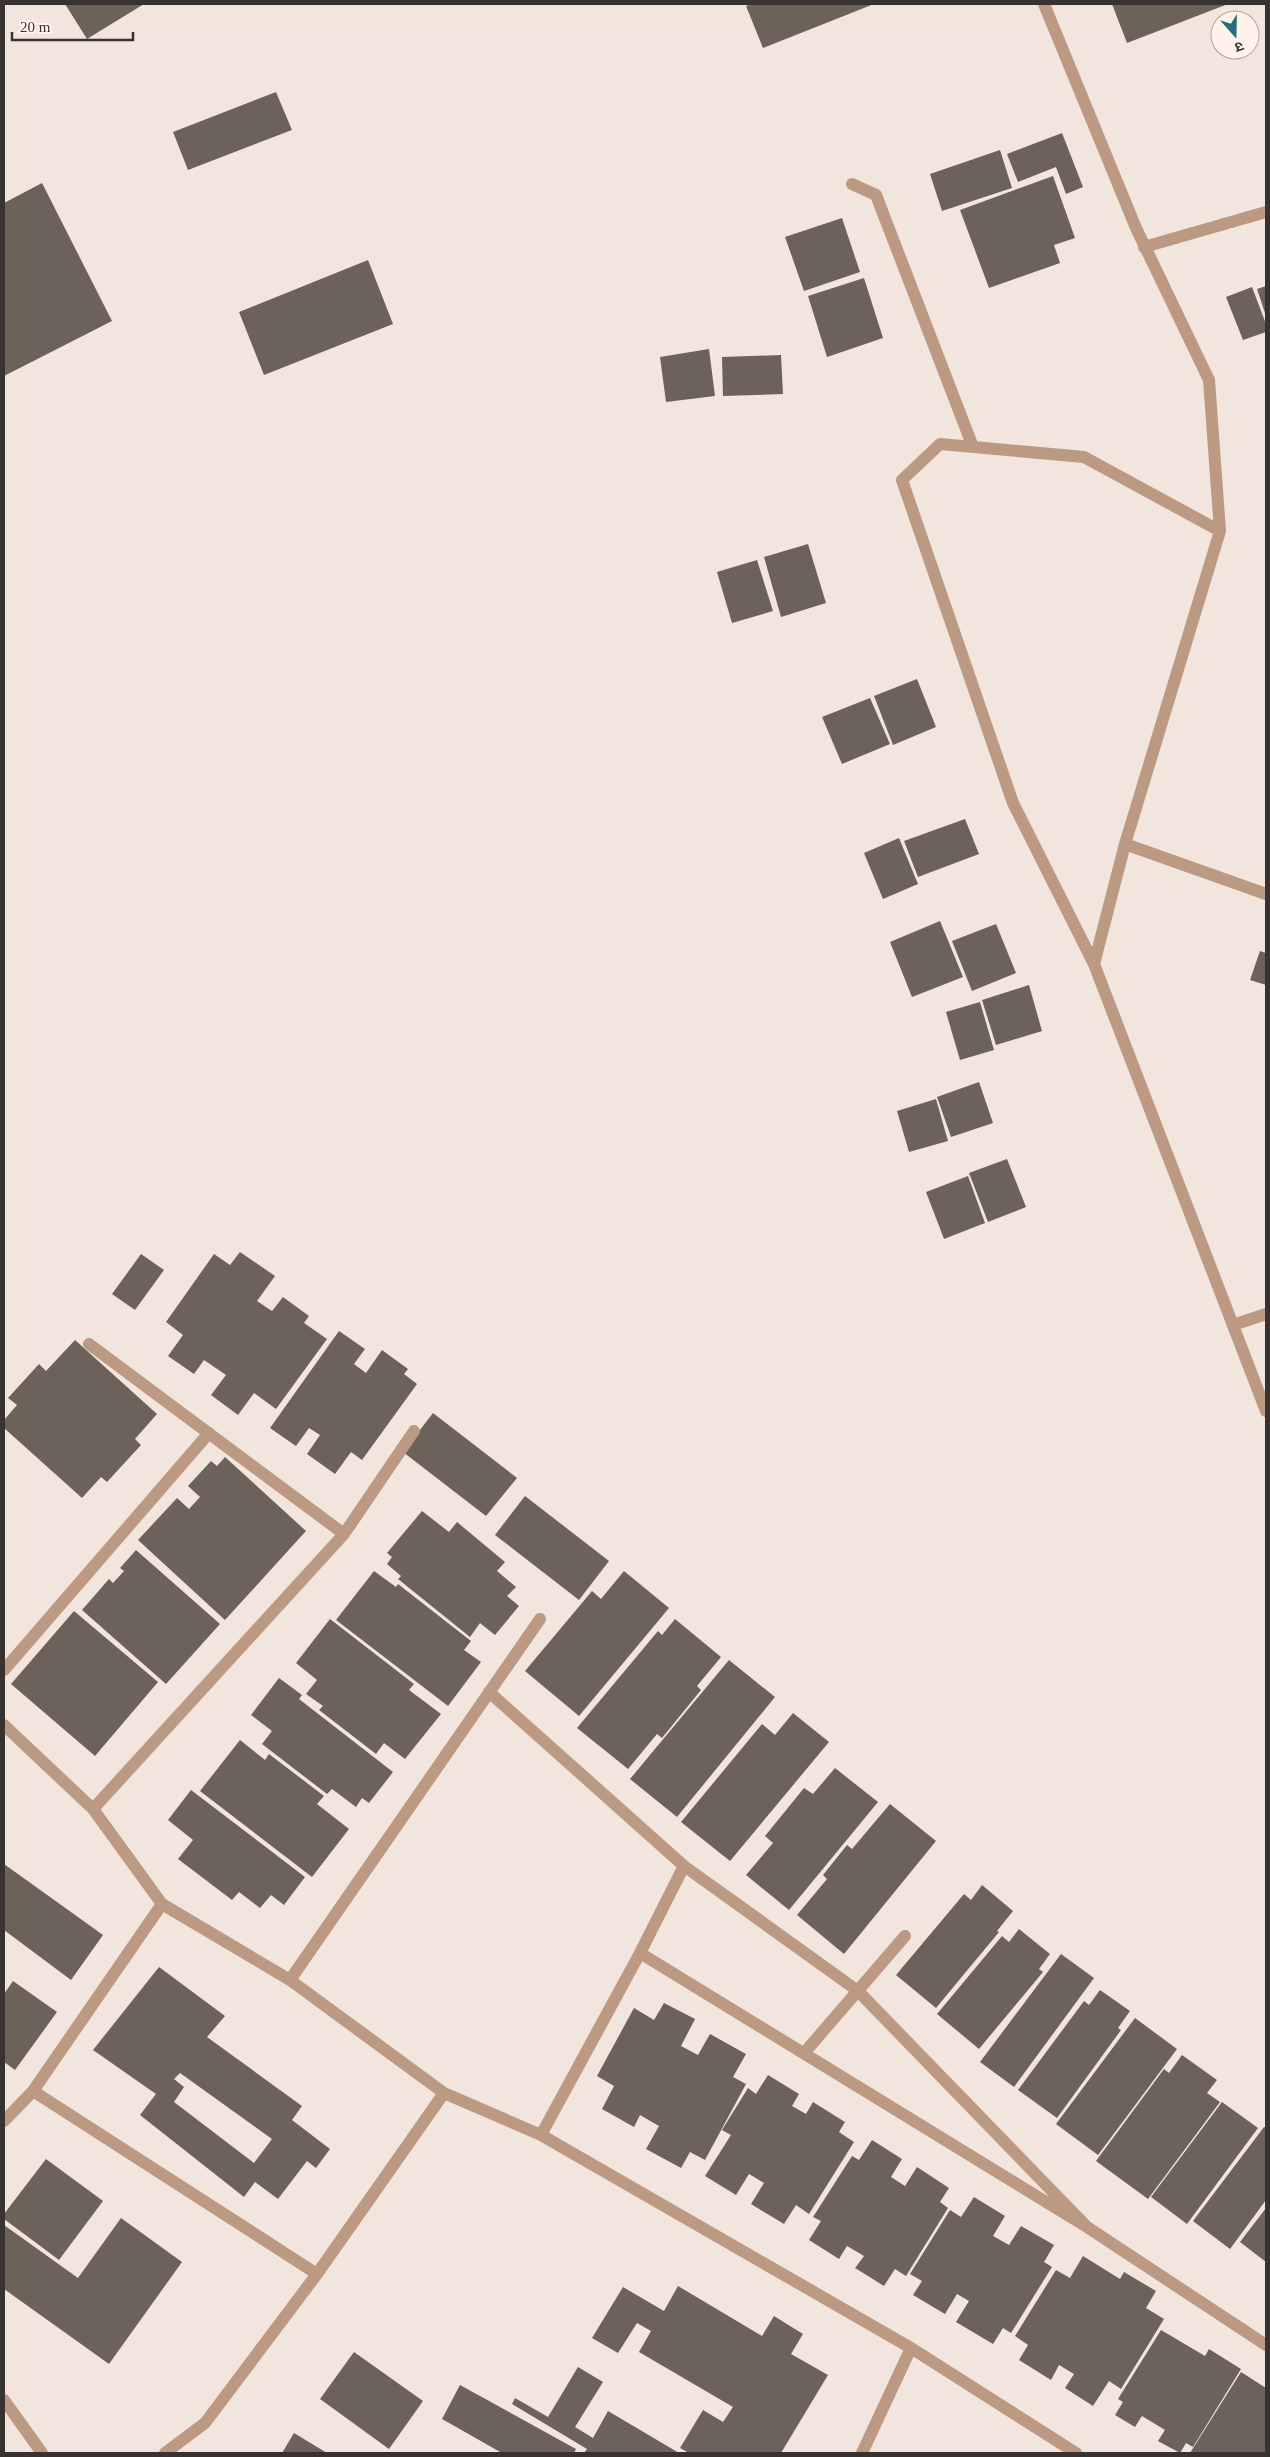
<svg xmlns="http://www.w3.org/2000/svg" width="1270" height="2457" font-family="'Times New Roman','Noto Sans Devanagari',serif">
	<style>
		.building { fill: #6c625a; fill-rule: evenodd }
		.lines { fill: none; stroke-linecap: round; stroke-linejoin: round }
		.lane { stroke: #bb9982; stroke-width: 12 }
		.street { stroke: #bb9982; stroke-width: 12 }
	</style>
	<rect width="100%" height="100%" fill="#f2e5dd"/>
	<path class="building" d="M65,4H144L87,39Z
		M751,4H874L763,48L746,6Z
		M1112,4H1228L1127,43Z
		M276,92L292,130L188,170L173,132Z
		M1062,133L1083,187L1066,194L1056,167L1018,182L1007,154Z
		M1000,150L1012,188L942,211L930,174Z
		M1053,176L1075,238L1054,245L1060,263L989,288L960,210Z
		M42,183L112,321L4,376V203Z
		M842,218L860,272L804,291L785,237Z
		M368,260L393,324L264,375L239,312Z
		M864,278L883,338L827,357L808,296Z
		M1266,286V316L1257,289Z
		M1252,287L1266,324V332L1243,340L1226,297Z
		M709,349L715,396L666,402L660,357Z
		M781,355L783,394L723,396L722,357Z
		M808,544L826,603L781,617L764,557Z
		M757,560L773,611L732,623L717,572Z
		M917,679L936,727L893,745L874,696Z
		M870,698L890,744L842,764L822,717Z
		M965,819L979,854L918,877L904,841Z
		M899,838L918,884L883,899L864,853Z
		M940,921L963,977L912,997L890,942Z
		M996,924L1016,973L972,991L952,941Z
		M1260,951L1266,953V985L1250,980Z
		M1029,985L1042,1031L996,1045L982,1000Z
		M980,1002L994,1050L960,1060L946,1012Z
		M979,1082L993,1123L951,1137L937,1097Z
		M936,1099L948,1141L909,1152L897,1111Z
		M1007,1159L1026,1207L988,1222L969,1173Z
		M968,1176L985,1223L944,1239L926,1192Z
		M240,1252L275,1276L257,1301L272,1311L283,1297L309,1316L304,1323L327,1339L276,1409L254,1393L238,1415L211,1395L226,1375L204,1360L194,1374L168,1356L183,1335L166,1322L214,1254L230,1265Z
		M141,1254L164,1270L135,1310L112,1294Z
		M339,1331L365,1349L354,1364L366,1373L382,1350L408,1369L404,1374L417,1384L362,1460L351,1452L335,1474L307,1454L320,1435L309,1428L296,1446L270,1428Z
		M75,1340L157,1414L135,1439L141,1445L107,1482L101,1477L82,1498L4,1428V1420L17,1405L8,1398L39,1364L46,1371Z
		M433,1413L517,1478L486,1516L403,1452Z
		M225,1457L306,1531L225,1620L138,1540L177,1498L189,1509L200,1497L188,1486L211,1461L217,1466Z
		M525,1496L609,1561L579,1600L495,1535Z
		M422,1511L449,1532L457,1522L505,1562L497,1571L516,1587L507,1596L519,1606L495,1635L480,1623L470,1637L398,1579L401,1576L387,1564L392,1557L387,1553Z
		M136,1550L220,1624L166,1684L82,1610L109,1579L113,1583L124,1571L120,1568Z
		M374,1571L396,1587L398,1584L471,1641L464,1650L481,1662L448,1706L336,1620Z
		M624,1571L669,1608L579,1716L525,1671L592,1591L601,1599Z
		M74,1611L158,1682L95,1756L11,1684Z
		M330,1619L414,1684L409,1690L441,1714L405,1759L384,1743L376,1754L319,1710L323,1706L306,1694L317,1680L296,1663Z
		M675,1619L721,1657L697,1686L701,1690L662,1738L657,1734L628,1769L577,1728L658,1631L662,1635Z
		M729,1660L775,1697L677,1817L630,1779Z
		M279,1678L302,1695L299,1699L393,1772L369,1803L362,1798L356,1807L332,1789L327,1794L262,1744L272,1731L251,1715Z
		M793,1713L829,1742L730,1861L681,1822L762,1724L775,1735Z
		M240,1740L265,1760L269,1754L324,1796L317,1804L349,1829L312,1877L200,1791Z
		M835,1768L878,1802L789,1910L746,1875L773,1843L765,1836L804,1788L813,1794Z
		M191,1790L305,1877L284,1905L271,1895L260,1908L239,1892L232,1900L178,1859L193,1840L168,1820Z
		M890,1804L936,1841L844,1954L797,1915L827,1879L823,1875L847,1845L852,1849Z
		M4,1864L103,1935L71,1980L4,1930Z
		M982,1885L1013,1911L997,1931L999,1932L936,2008L896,1975L964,1894L971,1900Z
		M1019,1929L1050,1954L1039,1969L1043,1972L979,2049L937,2014L1002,1936L1009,1942Z
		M1061,1954L1094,1978L1014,2087L980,2062Z
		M159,1967L225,2016L207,2037L302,2106L292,2120L330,2149L316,2168L307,2161L278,2199L255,2182L244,2197L140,2115L156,2094L93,2050ZM180,2073L272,2139L254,2163L174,2102L184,2087L174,2079Z
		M13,1981L57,2012L15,2070L4,2062V1994Z
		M1100,1990L1130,2011L1118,2028L1121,2030L1057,2118L1018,2090L1084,2001L1089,2005Z
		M664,2003L695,2019L681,2046L698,2055L710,2034L746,2054L733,2077L746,2084L705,2160L690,2152L681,2168L646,2149L659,2126L640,2115L634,2127L602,2109L614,2086L597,2076L634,2008L654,2020Z
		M1135,2018L1177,2049L1098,2155L1056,2124Z
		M1182,2055L1217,2080L1207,2093L1220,2102L1148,2199L1096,2161L1164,2069L1169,2073Z
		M768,2075L799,2094L792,2106L806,2114L813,2102L845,2122L839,2132L854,2142L809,2214L796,2205L784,2224L751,2204L764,2183L749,2174L736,2195L705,2176L731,2135L722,2130L748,2088L756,2094Z
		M1222,2102L1258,2128L1187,2224L1151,2197Z
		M1264,2127L1266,2128V2200L1230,2249L1193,2221Z
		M872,2140L902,2159L891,2177L905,2186L917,2167L949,2188L940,2202L948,2208L906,2276L895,2269L884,2286L855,2268L864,2256L847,2246L839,2259L809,2240L821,2221L813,2217L852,2156L859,2160Z
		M46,2159L103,2201L59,2260L4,2219V2214Z
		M974,2197L1005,2216L993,2236L1009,2245L1021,2226L1054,2245L1044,2262L1052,2267L1011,2333L1003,2328L993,2344L956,2322L969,2301L957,2294L945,2314L913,2295L922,2281L910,2274L950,2210L961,2217Z
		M1266,2208V2262L1240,2242Z
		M121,2218L182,2262L109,2364L4,2289V2225L78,2278Z
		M1083,2256L1120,2279L1124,2272L1156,2291L1146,2308L1164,2319L1121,2389L1109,2381L1093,2406L1065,2388L1074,2374L1059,2365L1051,2380L1019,2360L1028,2345L1015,2336L1056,2270L1070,2278Z
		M678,2286L762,2336L774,2316L803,2334L791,2354L828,2375L781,2453H689L680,2448L703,2410L723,2422L733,2407L639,2352L651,2331L637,2323L618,2353L592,2338L623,2287L664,2311Z
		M1161,2330L1205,2356L1209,2349L1241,2369L1193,2447L1186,2443L1180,2453L1158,2441L1165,2430L1142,2416L1135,2427L1115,2415L1123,2402L1118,2399Z
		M354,2352L423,2401L389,2449L320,2399Z
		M578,2367L603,2382L575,2427L593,2438L608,2411L679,2453H584L587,2449L512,2404L515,2398L548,2417Z
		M1241,2372L1266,2388V2453H1190Z
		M460,2385L576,2449L574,2453H502L442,2419Z
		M294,2433L327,2453H282Z"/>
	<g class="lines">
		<path class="lane" d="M1044,4L1136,228L1209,380L1220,531L1125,844L1094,964
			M852,184L876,195L973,447
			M1144,247L1266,212
			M1220,531L1084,457L940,444L902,480L1013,803L1094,964L1266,1411
			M1125,844L1266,894
			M1233,1325L1266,1314"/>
		<path class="street" d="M89,1344L344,1534
			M4,1670L209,1433
			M489,1692L684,1866L858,1991L1087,2227
			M4,1725L93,1809L162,1904L290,1980L444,2093L541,2135L911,2348L1076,2453
			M93,1809L344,1534L414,1431
			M640,1953L1087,2227L1266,2345
			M290,1980L540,1619
			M805,2052L905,1936
			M33,2091L317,2274
			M4,2121L33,2091L162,1904
			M541,2135L640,1953L684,1866
			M4,2400L42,2453
			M165,2453L205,2423L317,2274L444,2093
			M862,2453L911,2348"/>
	</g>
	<rect width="1270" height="2457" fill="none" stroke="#383330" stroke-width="10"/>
	<g transform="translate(1235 35) rotate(160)"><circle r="24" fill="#fff2ea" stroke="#afa6a0"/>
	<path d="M0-4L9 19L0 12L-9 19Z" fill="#266f78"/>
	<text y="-8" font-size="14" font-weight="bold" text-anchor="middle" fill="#383330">उ</text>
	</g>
	<path d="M12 32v8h121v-8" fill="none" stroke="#383330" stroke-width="2.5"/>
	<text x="20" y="32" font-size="15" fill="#383330" stroke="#fff2ea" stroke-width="4" paint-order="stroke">20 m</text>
</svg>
